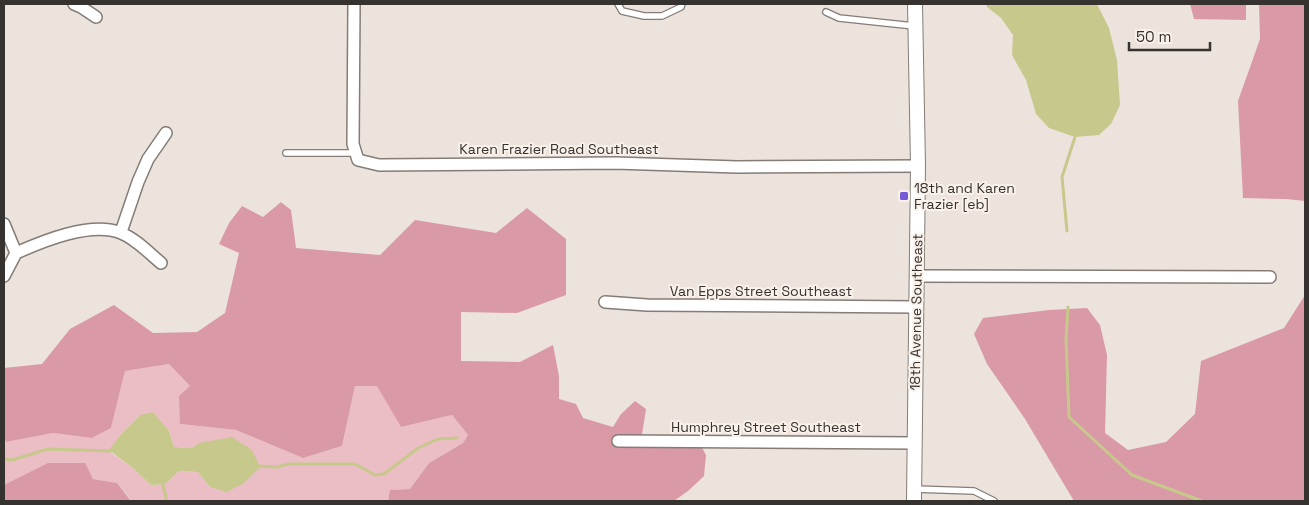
<svg xmlns="http://www.w3.org/2000/svg" width="1309" height="505" font-family="'Space Grotesk',sans-serif">
	<style>
		.green { fill: #ebbec6; fill-rule: evenodd }
		.forest { fill: #da99a6 }
		.water { fill: #c7c88b }
		.lines { fill: none; stroke-linecap: round; stroke-linejoin: round }
		.stream { stroke: #c7c88b; stroke-width: 3 }
		.service-casing { stroke: #847c76; stroke-width: 8 }
		.minor-casing { stroke: #847c76; stroke-width: 14 }
		.tertiary-casing { stroke: #847c76; stroke-width: 16 }
		.service { stroke: #fff; stroke-width: 5.5 }
		.minor { stroke: #fff; stroke-width: 11 }
		.tertiary { stroke: #fff; stroke-width: 14 }
		.poi-dot { fill: #755bd5; stroke: #faf1ea; stroke-width: 2 }
		.labels { text-anchor: middle; stroke-width: 4; stroke-linejoin: round; paint-order: stroke }
		.street-label { font-size: 14px; fill: #363230; stroke: #faf1ea }
		.poi-label { font-size: 14px; fill: #363230; stroke: #faf1ea; text-anchor: start }
	</style>
	<rect width="100%" height="100%" fill="#ede3dd"/>
	<path class="green" d="M169,364L190,386L180,424L236,430L303,458L342,446L355,386L377,385L401,427L452,415L468,435L463,443L429,463L410,489L390,490L388,501H132L117,483L93,479L84,463L4,485V438L6,442L53,433L92,438L111,428L125,371ZM140,415L169,431L174,447L192,448L199,443L210,487L198,472L179,471L165,484L151,485L134,469L109,451L122,433Z"/>
	<path class="forest" d="M1190,4H1246V20L1194,19Z
		M1259,4H1305V201L1286,199L1243,198L1238,101L1260,39Z
		M281,202L291,210L296,248L380,255L415,220L496,233L527,208L566,239V295L517,313L461,312V361L520,362L553,345L559,376V399L576,404L583,418L613,427L621,414L635,401L646,409L641,441L699,442L706,455L704,476L688,491L674,501H388L390,490L410,489L429,463L463,443L468,435L452,415L401,427L377,386H355L342,446L303,458L236,430L180,424L179,396L190,386L169,364L125,371L111,428L92,438L53,433L6,442L4,438V368L42,364L70,329L114,305L153,333L197,332L225,313L239,253L219,244L229,223L242,206L263,217Z
		M1305,295V501H1074L1025,419L987,364L974,334L983,318L1049,310L1087,308L1100,325L1107,355L1105,433L1128,450L1166,442L1195,414L1201,361L1284,328Z
		M48,463H85L93,479L117,483L131,501H4V485Z"/>
	<path class="water" d="M986,4H1097L1109,28L1117,60L1120,105L1111,124L1099,135L1075,137L1049,128L1036,114L1026,80L1012,55L1013,35L1001,18L987,7Z
		M153,412L169,431L174,447L192,448L199,443L232,437L252,450L260,467L244,483L227,492L210,487L198,472L179,471L165,484L151,485L134,469L109,450L122,433L140,415Z"/>
	<g class="lines">
		<path class="stream" d="M1067,231L1062,177L1075,137
			M1068,307L1066,339L1069,417L1132,475L1202,501
			M4,459L12,460L48,449L111,451
			M257,466L277,467L288,464H355L375,475L384,474L418,448L438,439L457,438
			M162,482L167,501"/>
		<g class="service-casing">
			<path id="service" d="M618,4L622,11L644,16H662L681,7L682,4
				M826,12L839,18L914,26
				M286,153H356
				M914,489L974,491L994,501"/>
		</g>
		<g class="minor-casing">
			<path id="minor" d="M74,4L81,7L96,17
				M354,4L353,144L358,160L379,165L615,163L737,167L918,166
				M4,224L16,253L4,276
				M121,232L138,182L148,159L166,133
				M16,253C43,241 91,221 121,233C136,239 149,253 161,263
				M917,276L1270,277
				M605,302L647,305L916,307
				M618,441L914,443"/>
		</g>
		<g class="tertiary-casing">
			<path id="tertiary" d="M914,501L918,166L915,4"/>
		</g>
		<use href="#service" class="service"/>
		<use href="#minor" class="minor"/>
		<use href="#tertiary" class="tertiary"/>
	</g>
	<rect class="poi-dot" x="899" y="191" width="10" height="10" rx="2.5"/>
	<g class="labels">
		<g class="street-label">
			<text x="559" y="154">Karen Frazier Road Southeast</text>
			<text x="761" y="296">Van Epps Street Southeast</text>
			<text transform="translate(916 312) rotate(-89)" y="5">18th Avenue Southeast</text>
			<text x="766" y="432">Humphrey Street Southeast</text>
		</g>
		<g class="poi-label">
			<text x="914" y="193">18th and Karen<tspan x="914" dy="16">Frazier [eb]</tspan></text>
		</g>
	</g>
	<rect width="1309" height="505" fill="none" stroke="#363230" stroke-width="10"/>
	<path d="M1129 42v8h81v-8" fill="none" stroke="#363230" stroke-width="2.5"/>
	<text x="1136" y="42" font-size="15" fill="#363230" stroke="#faf1ea" stroke-width="4" paint-order="stroke">50 m</text>
</svg>
